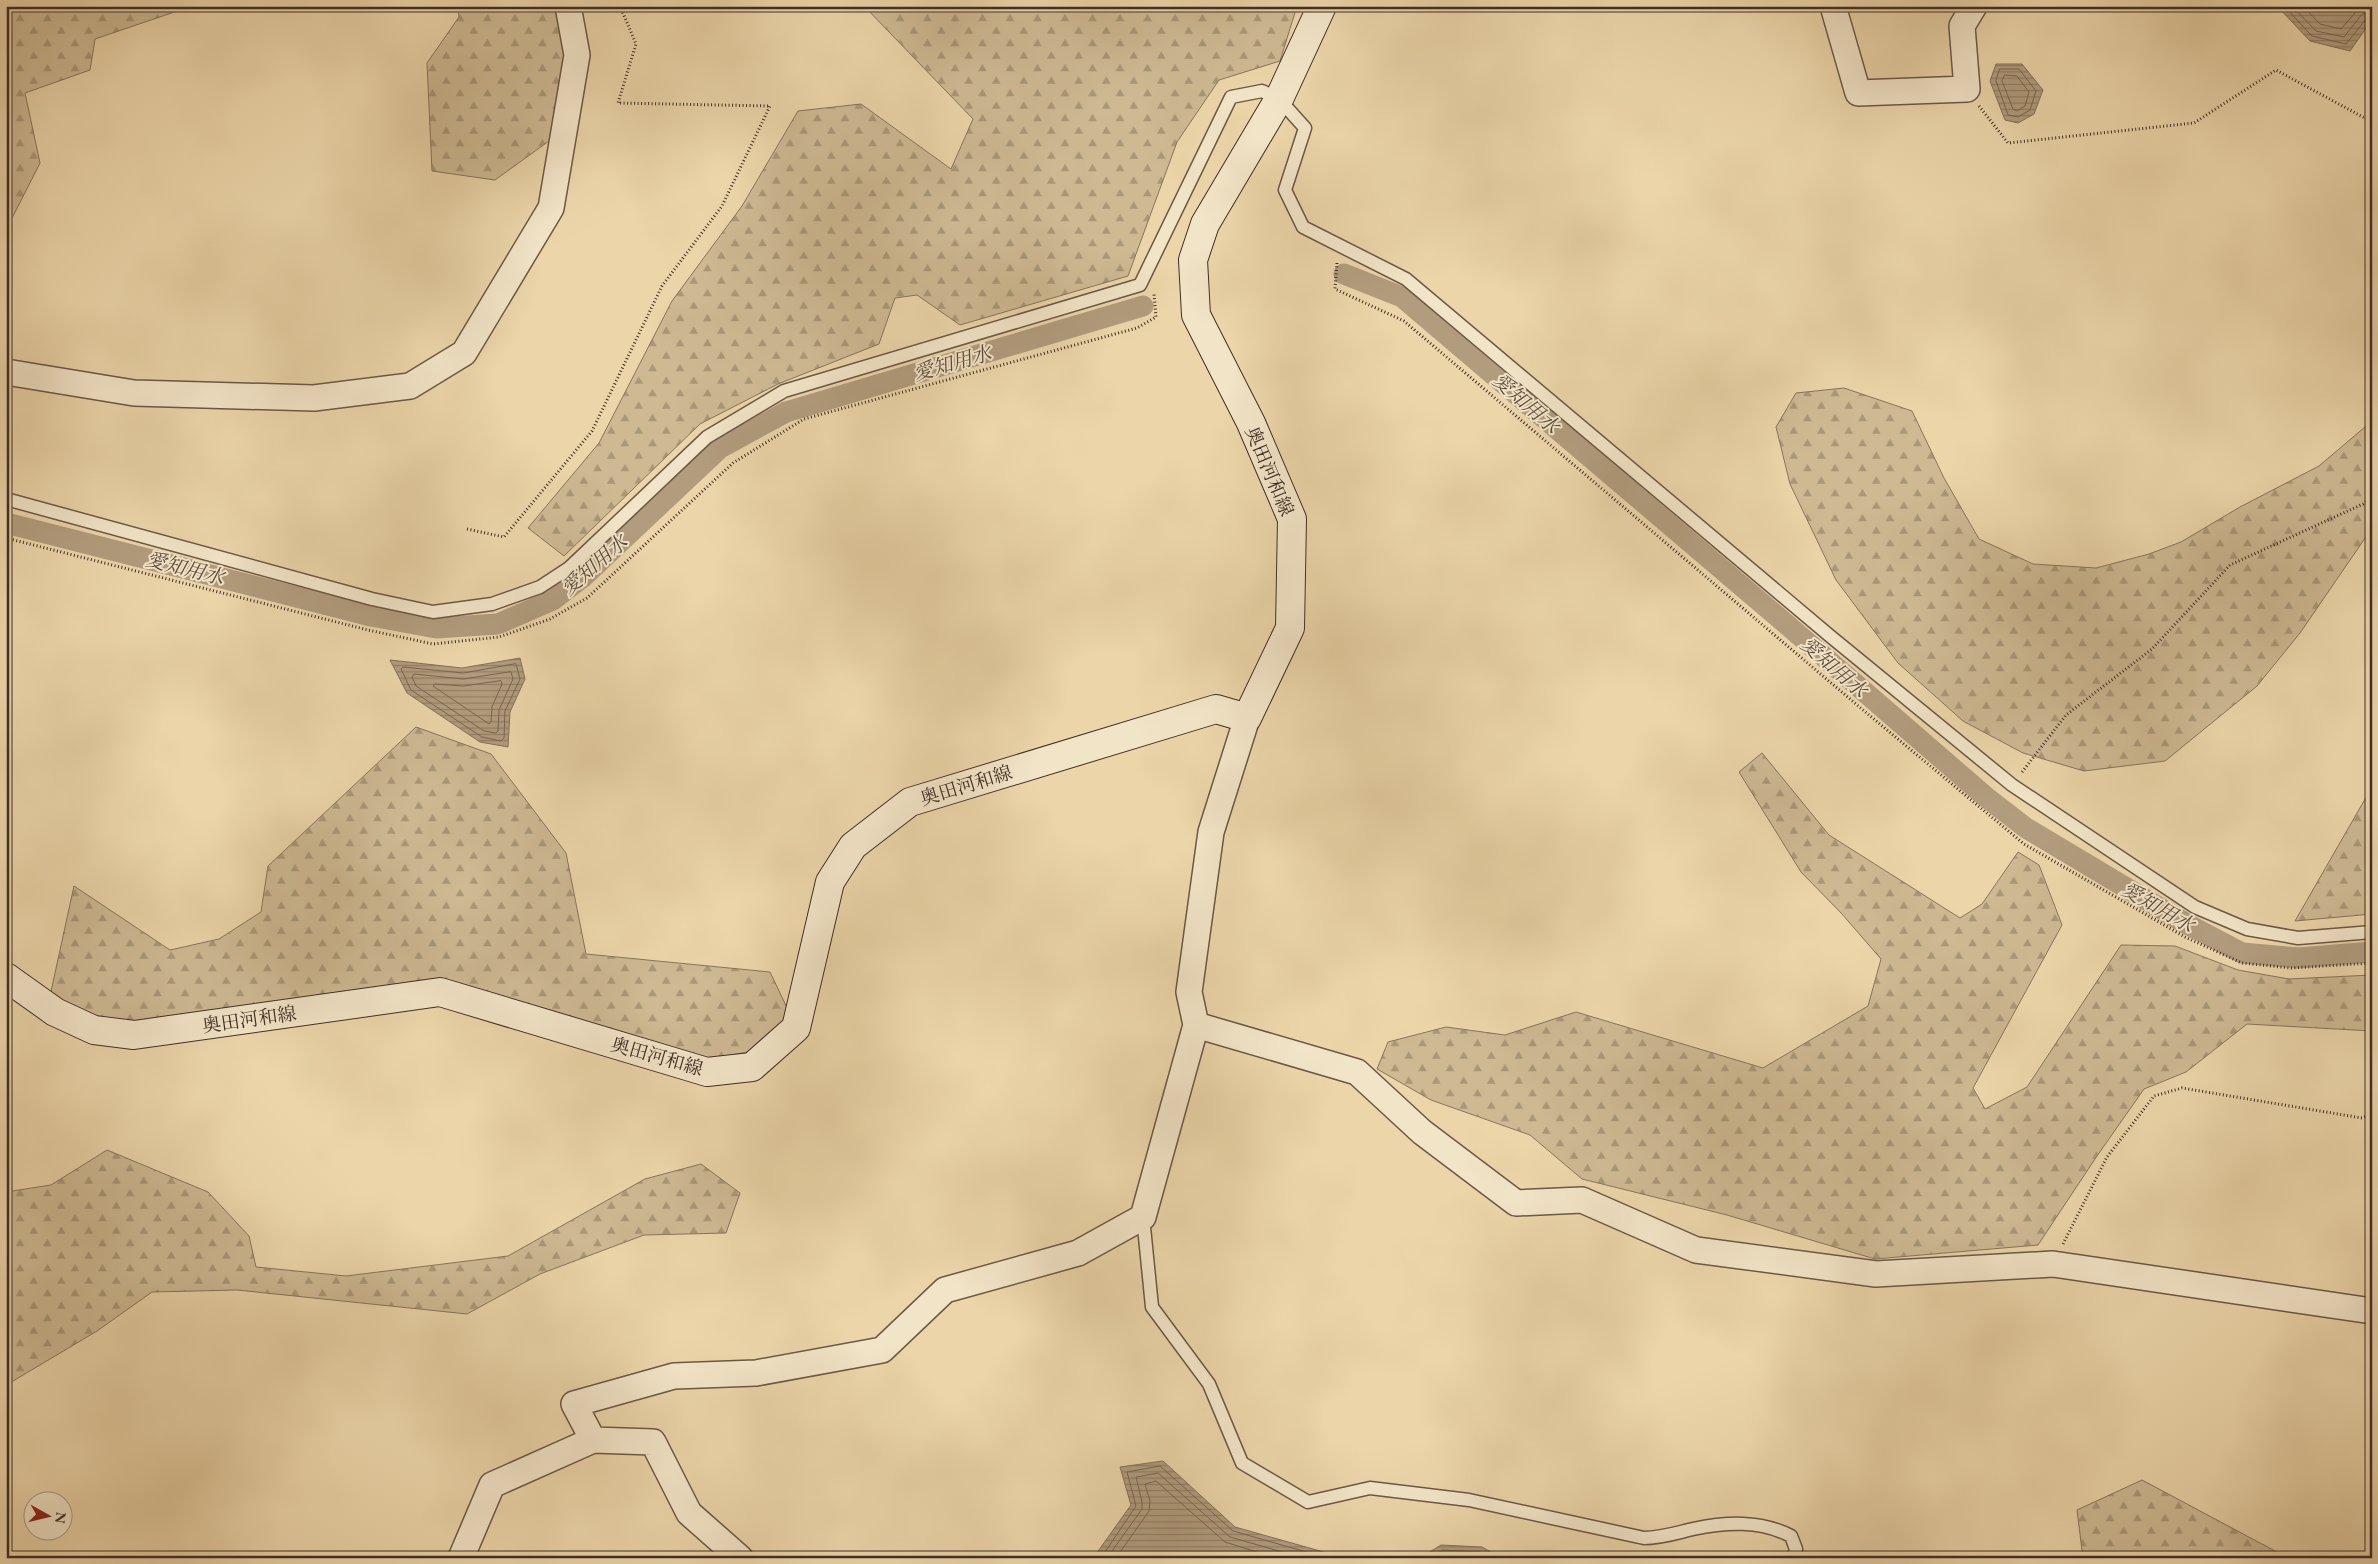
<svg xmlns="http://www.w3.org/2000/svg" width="2378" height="1564" font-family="'EB Garamond','Noto Serif JP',serif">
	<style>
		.forest { fill: url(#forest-firs); stroke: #87745e }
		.water { fill: url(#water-rules); stroke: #84705b }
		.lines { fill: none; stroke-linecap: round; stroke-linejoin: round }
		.shore { stroke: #786552; stroke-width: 1 }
		.canal { stroke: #b19c7d; stroke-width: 21 }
		.lane-casing { stroke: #6b5848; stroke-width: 15 }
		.street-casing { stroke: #6b5848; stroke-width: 28 }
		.secondary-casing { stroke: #402e28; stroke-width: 30 }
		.path { stroke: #402e28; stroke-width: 3; stroke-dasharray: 1 2.5; stroke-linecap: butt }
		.lane { stroke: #f2e4c7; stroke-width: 12 }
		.street { stroke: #f2e4c7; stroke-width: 25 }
		.secondary { stroke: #f2e4c7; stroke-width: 28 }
		.labels { text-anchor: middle; stroke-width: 4; stroke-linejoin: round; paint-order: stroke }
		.street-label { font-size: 19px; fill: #402e28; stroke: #f2e4c7 }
		.water-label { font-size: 20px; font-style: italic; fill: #5c4a3d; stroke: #f2e4c7 }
	</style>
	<defs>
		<pattern id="forest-firs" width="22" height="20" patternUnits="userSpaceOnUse" patternTransform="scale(1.25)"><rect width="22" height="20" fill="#ceb993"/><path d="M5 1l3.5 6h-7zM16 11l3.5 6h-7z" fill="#a99778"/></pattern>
		<pattern id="water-rules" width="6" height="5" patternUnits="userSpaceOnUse" patternTransform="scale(1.25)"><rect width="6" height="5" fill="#b19c7d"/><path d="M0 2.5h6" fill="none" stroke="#918066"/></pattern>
	</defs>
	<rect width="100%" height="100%" fill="#ebd5a9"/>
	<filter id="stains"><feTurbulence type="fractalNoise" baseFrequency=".004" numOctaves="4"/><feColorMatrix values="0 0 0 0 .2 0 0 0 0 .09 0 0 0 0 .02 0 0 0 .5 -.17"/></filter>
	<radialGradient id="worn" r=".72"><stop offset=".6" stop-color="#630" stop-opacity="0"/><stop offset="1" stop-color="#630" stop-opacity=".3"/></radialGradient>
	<path class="forest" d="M6,6H192L95,39L90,70L25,93L40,163L6,230Z
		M458,6H556L565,51L549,141L495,180L432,171L427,63L459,17Z
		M864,6H1297L1280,61L1219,80L1177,142L1128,276L960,325L917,295L895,298L879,344L778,384L700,424L564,556L528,528L599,443L672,301L742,206L798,111L861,104L951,169L973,119Z
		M1844,388L1912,411L1944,478L1979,539L2033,564L2096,568L2149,554L2181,542L2240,507L2319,466L2372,421V528L2300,633L2257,686L2165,761L2084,771L2023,753L1963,721L1898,663L1836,580L1790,484L1776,427L1796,393Z
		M416,727L491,754L566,853L586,954L770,972L790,1014L754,1051L702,1060L445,982L136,1027L97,1018L50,996L74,886L170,950L219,939L261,912L268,866Z
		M1762,753L1829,835L1960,918L1982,904L2018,852L2039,865L2062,925L1973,1088L1985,1109L2027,1087L2121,945L2175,946L2238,970L2289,979L2372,975V1031L2247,1024L2186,1072L2144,1089L2097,1156L2038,1245L1875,1259L1727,1215L1582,1179L1530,1135L1431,1100L1377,1069L1388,1042L1446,1027L1505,1035L1576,1012L1763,1068L1868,1006L1881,959L1842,914L1801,872L1739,772Z
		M2372,787V914L2295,921Z
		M107,1150L208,1192L249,1236L256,1267L346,1276L508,1256L645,1179L701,1164L740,1193L726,1233L644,1235L540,1274L467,1314L237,1290L152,1292L97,1331L8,1384L6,1381V1192L51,1185Z
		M2142,1480L2275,1551L2283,1558H2083L2077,1510Z"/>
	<path class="water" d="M2277,6H2372L2371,21L2350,51L2310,41Z
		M1996,64H2022L2043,90L2034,114L2018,123L2005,120L1990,81Z
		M520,658L525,679L510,712L508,747L480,742L407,693L390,660L462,668Z
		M1163,1461L1235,1527L1345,1558H1097L1096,1554L1131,1505L1120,1467Z
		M1441,1545L1482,1547L1502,1558H1420Z"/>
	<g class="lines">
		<path class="shore" d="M2284,6L2312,36L2346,44L2366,19L2372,18
			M2292,6L2316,31L2344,37L2362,14L2372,11
			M2303,6L2320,24L2341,29L2361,6
			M2000,69H2019L2036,91L2030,110L2018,117L2008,115L1996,81Z
			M2005,75L2017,76L2029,92L2025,106L2017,111L2013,109L2002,81Z
			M516,664L520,679L505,711L504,738L501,741L482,737L411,690L401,669L403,667L463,673Z
			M511,672L513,679L499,710L498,731L496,733L484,731L416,686L412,677L414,674L463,679Z
			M501,681L502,684L492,707L491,722L489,724L433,686L435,684L463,686Z
			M1101,1558L1136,1506L1127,1472L1160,1466L1233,1531L1327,1558
			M1107,1558L1142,1509V1502L1136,1477L1158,1473L1230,1537L1303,1558
			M1116,1558L1149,1511L1150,1501L1145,1484L1156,1481L1225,1542L1276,1558
			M1430,1558L1443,1550L1480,1552L1491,1558"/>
		<path class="canal" d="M1344,274L1402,297L1785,623L1986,797L2026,828L2185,923L2242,953L2298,958L2372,952
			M6,523L371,616L436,628L498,624L553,600L582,578L720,448L786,412L1143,306"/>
		<g class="lane-casing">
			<path id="lane" d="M6,499L372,599L433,612L492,604L540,587L569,568L707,437L784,391L1140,285L1231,97L1262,91L1279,99L1305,128L1285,190L1303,227L1406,279L1830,636L2012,785L2195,907L2247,929L2298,938L2372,932
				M1143,1217L1152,1307L1209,1384L1242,1463L1308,1502L1370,1488L1469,1500L1644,1538C1661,1538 1676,1533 1693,1529C1726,1522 1760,1520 1791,1536L1796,1549L1793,1558"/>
		</g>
		<g class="street-casing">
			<path id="street" d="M1833,6L1858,93L1967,89L1962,26L1974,6
				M6,372L134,393L314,398L410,386L464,353L551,208L577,55L568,6
				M1196,1025L1357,1072L1422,1132L1516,1203L1582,1200L1696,1250L1876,1274L2053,1264L2372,1311
				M593,1440L574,1404L674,1376L756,1373L882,1350L945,1290L1078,1253L1143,1217L1196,1025L1189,992L1211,832L1247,718
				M461,1558L492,1485L593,1440L653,1442L689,1513L740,1558"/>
		</g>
		<g class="secondary-casing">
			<path id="secondary" d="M6,977L55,1012L94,1030L134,1035L440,992L707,1072L752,1067L796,1028L830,882L853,846L910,802L1216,709L1247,718L1290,628L1292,519L1251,423L1196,315L1193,260L1205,224L1279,99L1322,6"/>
		</g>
		<path class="path" d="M1979,106L2008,143L2194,123L2276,70L2372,122
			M1337,263L1335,289L1404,321L1863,710L2024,844L2185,937L2242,963L2291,968L2372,963
			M467,529L504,537L592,431L662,286L722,206L770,106L618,103L636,44L620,6
			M6,538L368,630L433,644L499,637L550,619L587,598L733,463L804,419L1137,328L1156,317L1154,294
			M2022,772L2066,715L2152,649L2230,565L2363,504L2372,497
			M2063,1244L2107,1157L2154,1096L2182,1088L2362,1118L2372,1114"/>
		<use href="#lane" class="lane"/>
		<use href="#street" class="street"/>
		<use href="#secondary" class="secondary"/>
	</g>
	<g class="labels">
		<g class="street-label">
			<text transform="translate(1270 471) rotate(67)" y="7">奥田河和線</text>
			<text transform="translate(966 785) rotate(-17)" y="7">奥田河和線</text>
			<text transform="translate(249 1019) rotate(-8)" y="7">奥田河和線</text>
			<text transform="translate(657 1056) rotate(16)" y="7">奥田河和線</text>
		</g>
		<g class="water-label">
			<text transform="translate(952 363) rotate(-16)" y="7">愛知用水</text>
			<text transform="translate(1526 403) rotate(41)" y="7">愛知用水</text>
			<text transform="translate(594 565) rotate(-41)" y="7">愛知用水</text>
			<text transform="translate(185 568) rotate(14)" y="7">愛知用水</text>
			<text transform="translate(1834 667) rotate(41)" y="7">愛知用水</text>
			<text transform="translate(2158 907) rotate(30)" y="7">愛知用水</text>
		</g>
	</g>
	<rect width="2378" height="1564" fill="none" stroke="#ebd5a9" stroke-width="25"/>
	<rect x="8" y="8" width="2363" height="1549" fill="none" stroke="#402e28" stroke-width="2.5"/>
	<rect x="12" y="12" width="2353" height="1539" fill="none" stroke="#402e28"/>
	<g transform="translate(48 1516) rotate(98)"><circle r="24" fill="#f2e4c7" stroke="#ab9b87"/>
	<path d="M0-4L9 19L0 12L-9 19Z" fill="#8f2418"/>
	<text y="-8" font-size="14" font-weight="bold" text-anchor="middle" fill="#402e28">N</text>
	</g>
	<rect width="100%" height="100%" filter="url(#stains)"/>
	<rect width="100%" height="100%" fill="url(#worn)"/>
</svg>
